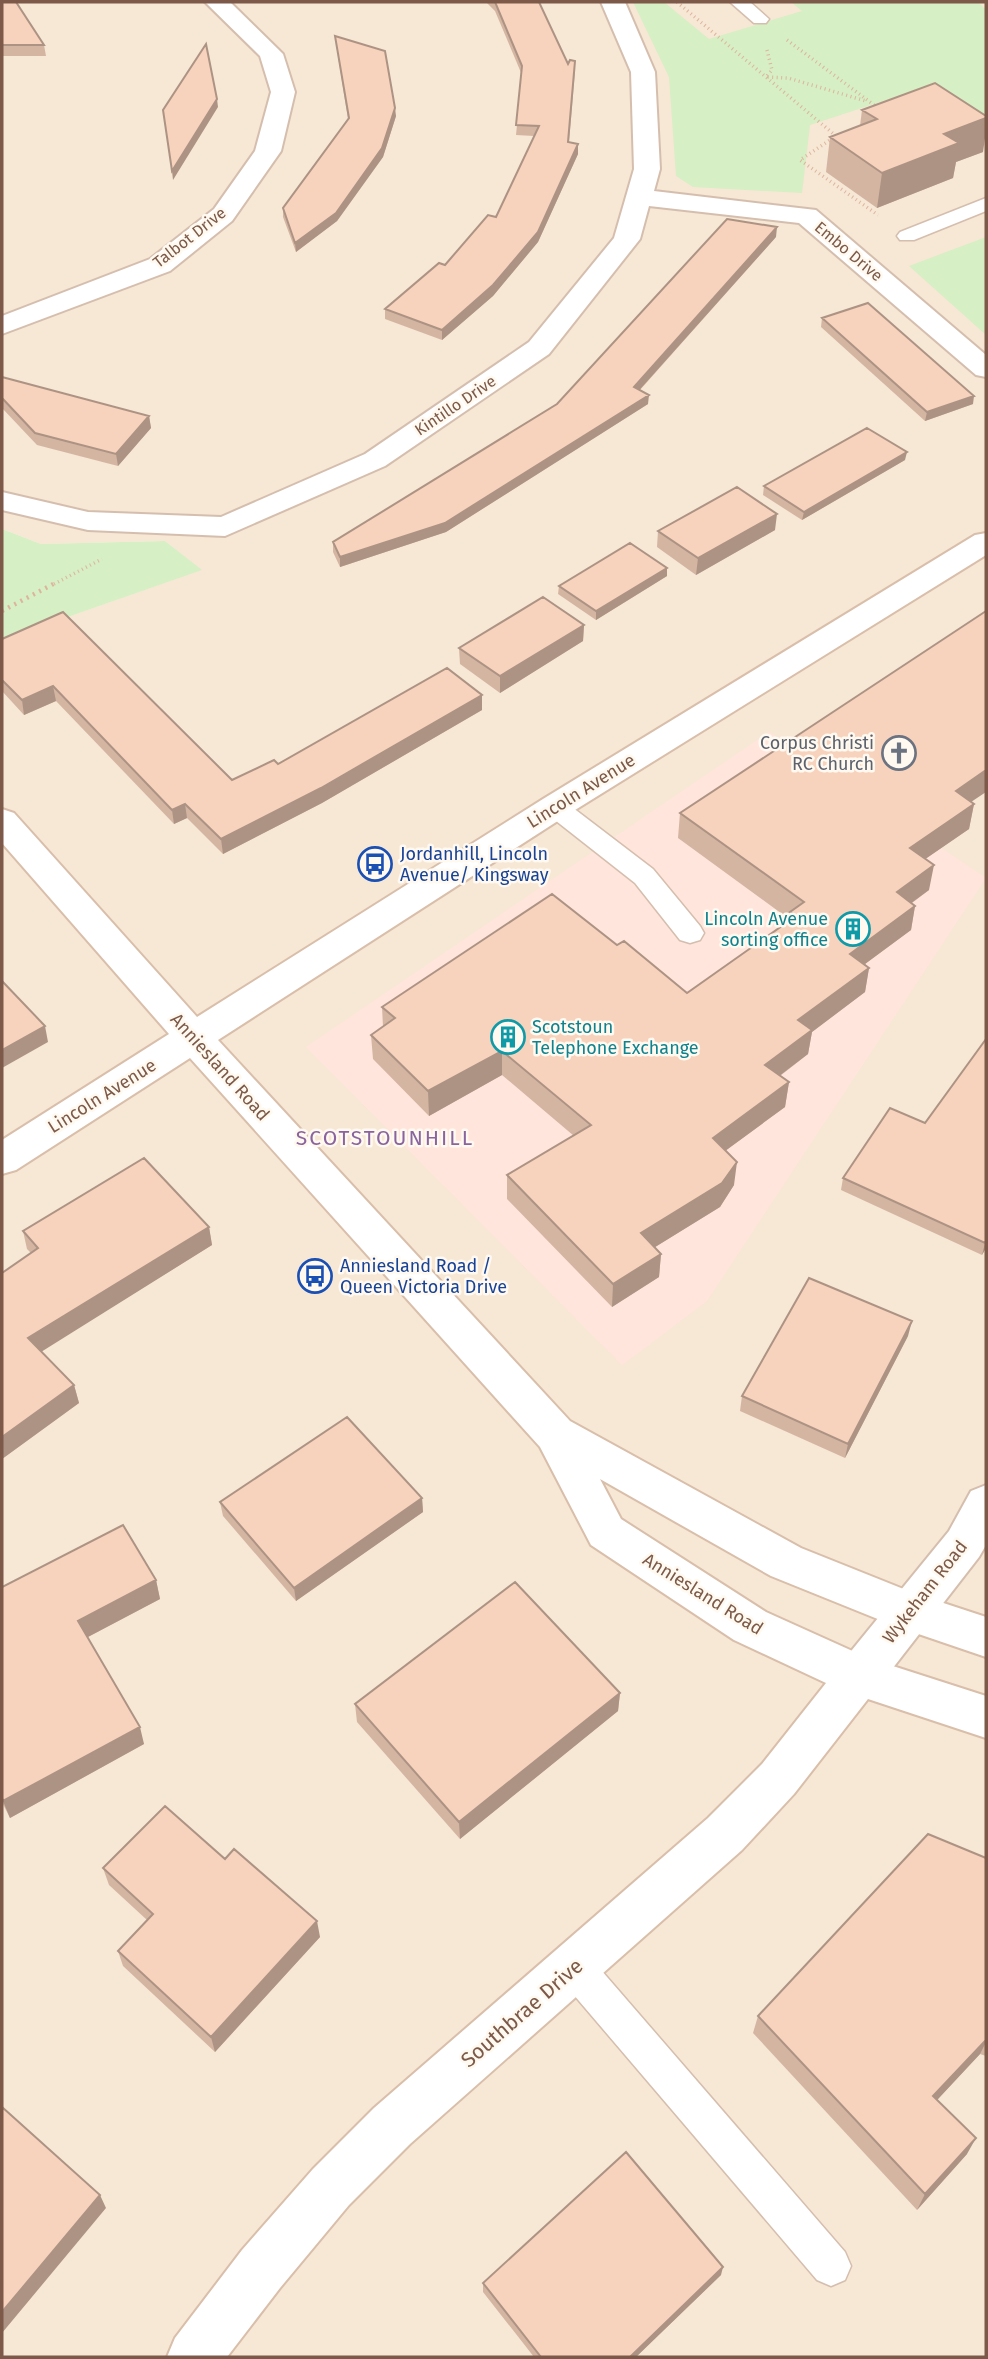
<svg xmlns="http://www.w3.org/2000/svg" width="988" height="2359" font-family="'Fira Sans',sans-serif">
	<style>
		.residential { fill: #f7e7d5 }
		.commercial { fill: #ffe5db }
		.green { fill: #d6efc4 }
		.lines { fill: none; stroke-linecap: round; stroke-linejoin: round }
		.lane-casing { stroke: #d5beae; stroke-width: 3 }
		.street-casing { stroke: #d5beae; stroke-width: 4 }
		.secondary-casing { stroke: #d9beaa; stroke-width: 4 }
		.path-far1 { stroke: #ddb59e; stroke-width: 3.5; stroke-dasharray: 1 3.5; stroke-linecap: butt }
		.path { stroke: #ddb59e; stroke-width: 4.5; stroke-dasharray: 2 5; stroke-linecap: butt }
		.lane { fill: #fff; fill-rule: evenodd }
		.street { fill: #fff; fill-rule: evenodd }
		.secondary { fill: #fff; fill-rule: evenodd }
		.wall { fill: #d4b5a2 }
		.shaded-wall { fill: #ad9384 }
		.building { fill: #f7d2bc; stroke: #ad9384; stroke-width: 2 }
		.labels { text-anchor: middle; stroke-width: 5; stroke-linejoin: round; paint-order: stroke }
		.far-street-label { font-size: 16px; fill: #7c5948; stroke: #fff9f0 }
		.worship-label { font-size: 18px; fill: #5b616d; stroke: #fff9f0; text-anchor: end }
		.street-label { font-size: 18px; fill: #7c5948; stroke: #fff9f0 }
		.transit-label { font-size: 18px; fill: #164399; stroke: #fff9f0; text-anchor: start }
		.culture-label { font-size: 18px; fill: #0d838f; stroke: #fff9f0; text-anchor: end }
		.quarter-label { font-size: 21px; letter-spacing: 2px; fill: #89649f; stroke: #fff9f0 }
		.near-street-label { font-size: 21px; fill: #7c5948; stroke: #fff9f0 }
	</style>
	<rect width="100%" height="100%" fill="#fef5e8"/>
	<path class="residential" d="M2,2H986V2357H2V640L201,570L165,541L41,544L2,529Z"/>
	<path class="commercial" d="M769,732L986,878L707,1301L622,1365L306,1047Z"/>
	<path class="green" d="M633,2H664L709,39L802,11L791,2H978L986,10V121L932,85L810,125L802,193L693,187L676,176L669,77Z
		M986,237V335L909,266Z
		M2,529L41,544L165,541L202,570L2,640Z"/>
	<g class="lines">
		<g class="lane-casing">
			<path id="lane" d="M730,2H750L769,19L766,23H754Z
				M986,198V211L914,240H900L897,236L900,232Z
				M555,798L564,801L653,869L700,926L704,933L700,940L690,943L680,940L635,883L546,813L542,807L546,801Z
				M575,1949L588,1955L845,2252L851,2266L845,2280L831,2286L817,2280L562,1981L556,1968L562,1955Z"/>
		</g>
		<g class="street-casing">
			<path id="street" d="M205,2H230L283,54L295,92L281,151L232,221L170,271L2,334V316L150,259L214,209L255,151L271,92L260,56Z
				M601,2H625L655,72L660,169L654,191L816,210L986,355V377L976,375L799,223L649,206L640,239L549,354L385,466L225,536L88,530L2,510V492L88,512L221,517L365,454L529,342L614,238L634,169L631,72Z
				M986,1485V1545L979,1557L875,1691L859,1697L843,1691L837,1676L843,1661L949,1531L971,1491Z"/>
		</g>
		<g class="secondary-casing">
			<path id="secondary" d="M986,533V555L567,815L218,1040L570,1421L801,1548L916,1594L986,1617V1657L895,1626L771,1576L600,1479L621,1519L766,1612L868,1658L986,1696V1738L868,1699L794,1794L742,1850L410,2144L349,2205L280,2288L227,2357H167L175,2338L242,2250L313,2169L374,2108L708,1818L762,1764L826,1683L734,1640L591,1545L540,1447L190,1058L16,1170L2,1174V1140L169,1034L2,843V809L14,813L197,1017L543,799L975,535Z"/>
		</g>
		<path class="path-far1" d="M677,2L836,136L800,160L878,215
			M787,40L878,108
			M767,50L772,70L766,77L788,78L866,101
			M54,584L102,559"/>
		<path class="path" d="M2,611L57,582"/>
		<use href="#lane" class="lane"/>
		<use href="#street" class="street"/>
		<use href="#secondary" class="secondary"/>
	</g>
	<path class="wall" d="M2,2L44,45L46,56H2Z
		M486,2H539L568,64L575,71L569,142L578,144V154L538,242L493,296L442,340L385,319V309L445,265L496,217L534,136L516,135L522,75L495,11Z
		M335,36L396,116L383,157L337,221L296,252L283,217V208L348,119L336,44Z
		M862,110L983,152L956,162L953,178L877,208L826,172L830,137L860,126Z
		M776,237L640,390L648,404L446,532L340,567L333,552V542L557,404Z
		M822,318L973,404L925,421L821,327Z
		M2,377L149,416L151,428L118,466L37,445L2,408Z
		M905,460L802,520L763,495L764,486Z
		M775,530L696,575L657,547L658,531Z
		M667,568V576L596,620L558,594L559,586Z
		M584,625L583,641L500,693L460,664L459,648Z
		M2,639L232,780L278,764L482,695V710L322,803L223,854L187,818L174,824L56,701L24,715L2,691Z
		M971,802L974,804L969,829L925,859L929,890L912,903L915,906L911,930L865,964L869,968L865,992L812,1032L808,1054L780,1076L789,1082L785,1107L725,1151L734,1185L720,1207L655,1247L661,1254L659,1277L612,1307L507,1199V1175L574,1136L502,1075L429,1116L373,1059L371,1035L383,1027L382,1007L617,945L687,993L789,921V919L678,838L680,813Z
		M986,1039V1248L982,1255L841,1190L843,1178L925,1123Z
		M209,1227L212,1245L41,1351L74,1385L79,1403L2,1459V1273L31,1253L27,1249L23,1231Z
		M908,1336L845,1458L740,1411L742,1396Z
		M422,1498L423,1512L296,1601L223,1516L220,1502Z
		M156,1580L160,1599L88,1637L144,1744L10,1818L2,1802V1587Z
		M620,1693L618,1711L460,1839L357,1722L355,1704Z
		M986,1858V2056L980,2054L937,2100L967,2154L917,2210L753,2033L758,2016Z
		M225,1859L320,1937L215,2052L123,1966L118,1951L147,1920L109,1885L103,1868Z
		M721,2275L636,2357H534L483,2292V2283Z"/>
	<path class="shaded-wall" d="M217,99L218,107L173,180L172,171Z
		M395,108L396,116L383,157L337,221L296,252L295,243Z
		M986,118V131L983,152L956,162L953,178L877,208L882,173L944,134Z
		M578,144V154L538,242L493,296L442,340V330Z
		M777,227L776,237L634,396V387Z
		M649,395L648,404L446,532L340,567V557Z
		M974,396L973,404L925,421L927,412Z
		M149,416L151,428L118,466L116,454Z
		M907,452L905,460L802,520L804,512Z
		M777,514L775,530L696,575L698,558Z
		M667,568V576L596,620V611Z
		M584,625L583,641L500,693V676Z
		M53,686L56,701L24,715L22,700Z
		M482,695V710L322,803L223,854L221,839Z
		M986,770V792L950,816L956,791Z
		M185,804L187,818L174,824L172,810Z
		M974,804L969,829L905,873L910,848Z
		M934,865L929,890L892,917L897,892Z
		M915,906L911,930L846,978L850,954Z
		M869,968L865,992L812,1032L808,1054L762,1089L765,1065L798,1020Z
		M45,1026L48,1042L2,1068V1050Z
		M502,1051V1075L429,1116L428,1091Z
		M789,1082L785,1107L710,1162L713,1138Z
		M737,1162L734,1185L720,1207L639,1257L641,1233Z
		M209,1227L212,1245L33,1357L28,1338Z
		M986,1241V1248L982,1255L985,1243Z
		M661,1254L659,1277L612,1307L613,1284Z
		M912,1321L908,1336L845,1458L848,1444Z
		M74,1385L79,1403L2,1459V1437Z
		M422,1498L423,1512L296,1601L294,1588Z
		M156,1580L160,1599L84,1639L78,1621Z
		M620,1693L618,1711L460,1839L459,1822Z
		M140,1727L144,1744L10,1818L3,1801Z
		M317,1921L320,1937L215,2052L211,2037Z
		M986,2040V2042L980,2054L925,2113L933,2096Z
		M976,2138L967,2154L917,2210L925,2194Z
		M100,2195L106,2208L2,2333V2312Z
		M723,2267L721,2275L636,2357H630Z"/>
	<path class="building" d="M2,2H16L44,45H2Z
		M495,2H539L568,64L570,60L575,61L568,142L578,144L538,232L493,285L442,330L385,309L439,263L445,265L488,215L496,217L539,126L516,125L522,66Z
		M335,36L385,51L395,108L382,148L336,213L295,243L283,208L349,118Z
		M206,44L217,99L172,171L163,110Z
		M935,83L986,116V118L944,134L959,143L882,173L830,137L877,119L862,110Z
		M727,219L777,227L634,387L649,395L445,523L340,557L333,542L557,404Z
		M868,303L974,396L927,412L822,318Z
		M2,377L149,416L116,454L35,433L2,398Z
		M867,428L907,452L804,512L764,486Z
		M737,487L777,514L698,558L658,531Z
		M630,543L667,568L596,611L559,586Z
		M543,597L584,625L500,676L459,648Z
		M986,611V770L956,791L974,804L910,848L934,865L897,892L915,906L850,954L869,968L798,1020L812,1030L765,1065L789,1082L713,1138L737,1162L722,1183L641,1233L661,1254L613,1284L507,1175L591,1125L502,1051L428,1091L371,1035L395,1018L382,1007L552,894L617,945L624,941L687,993L796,916L790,912L804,902L680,813Z
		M63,612L232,780L274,760L278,764L447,668L482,695L321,788L221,839L185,804L172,810L53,686L22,700L2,680V639Z
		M2,981L45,1026L2,1050Z
		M986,1039V1241L985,1243L843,1178L890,1108L925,1123Z
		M144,1158L209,1227L28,1338L74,1385L2,1437V1273L38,1248L23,1231Z
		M809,1278L912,1321L848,1444L742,1396Z
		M347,1417L422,1498L294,1588L220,1502Z
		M123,1525L156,1580L78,1621L140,1727L3,1801L2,1798V1587Z
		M515,1582L620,1693L459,1822L355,1704Z
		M165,1806L225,1859L234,1849L317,1921L211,2037L118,1951L153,1914L103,1868Z
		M928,1834L986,1858V2040L933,2096L976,2138L925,2194L758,2016Z
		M2,2107L100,2195L2,2312Z
		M626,2152L723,2267L630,2357H541L483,2283Z"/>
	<defs>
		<g id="church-ring" transform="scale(1.75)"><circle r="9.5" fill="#fff9f0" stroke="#6b7280" stroke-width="1.5"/><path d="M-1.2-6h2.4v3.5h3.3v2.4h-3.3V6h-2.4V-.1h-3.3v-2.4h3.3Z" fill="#6b7280"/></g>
		<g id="bus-ring" transform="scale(1.75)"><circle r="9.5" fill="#fff9f0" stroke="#1a4fb4" stroke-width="1.5"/><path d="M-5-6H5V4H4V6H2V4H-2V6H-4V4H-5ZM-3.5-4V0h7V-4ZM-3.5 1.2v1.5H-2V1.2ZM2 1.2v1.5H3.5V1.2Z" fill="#1a4fb4"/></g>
		<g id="building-ring" transform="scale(1.75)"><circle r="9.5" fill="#fff9f0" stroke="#0f9aa8" stroke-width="1.5"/><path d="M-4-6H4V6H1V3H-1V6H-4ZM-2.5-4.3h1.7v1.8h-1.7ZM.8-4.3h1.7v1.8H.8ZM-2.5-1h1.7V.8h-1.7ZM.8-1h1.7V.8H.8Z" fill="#0f9aa8"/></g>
	</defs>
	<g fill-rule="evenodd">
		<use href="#church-ring" x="899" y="753"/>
		<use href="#bus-ring" x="375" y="864"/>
		<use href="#building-ring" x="853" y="929"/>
		<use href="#building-ring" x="508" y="1037"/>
		<use href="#bus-ring" x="315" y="1276"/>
	</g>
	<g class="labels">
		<g class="far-street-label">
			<text transform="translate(189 237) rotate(-38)" y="6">Talbot Drive</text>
			<text transform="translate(849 251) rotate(40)" y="6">Embo Drive</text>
			<text transform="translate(455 405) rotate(-34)" y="6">Kintillo Drive</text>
		</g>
		<g class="worship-label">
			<text x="874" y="749">Corpus Christi<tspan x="874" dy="21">RC Church</tspan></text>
		</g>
		<g class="street-label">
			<text transform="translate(581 791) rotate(-32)" y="6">Lincoln Avenue</text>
			<text transform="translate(220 1067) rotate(48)" y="6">Anniesland Road</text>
			<text transform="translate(102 1096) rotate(-32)" y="6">Lincoln Avenue</text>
			<text transform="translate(925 1592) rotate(-52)" y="6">Wykeham Road</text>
			<text transform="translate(703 1594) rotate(32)" y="6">Anniesland Road</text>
		</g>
		<g class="transit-label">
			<text x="400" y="860">Jordanhill, Lincoln<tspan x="400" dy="21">Avenue/ Kingsway</tspan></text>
			<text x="340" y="1272">Anniesland Road /<tspan x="340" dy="21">Queen Victoria Drive</tspan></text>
		</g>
		<g class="culture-label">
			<text x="828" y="925">Lincoln Avenue<tspan x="828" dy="21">sorting office</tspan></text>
			<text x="532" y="1033" text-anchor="start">Scotstoun<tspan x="532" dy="21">Telephone Exchange</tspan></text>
		</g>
		<g class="quarter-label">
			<text x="385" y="1145">SCOTSTOUNHILL</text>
		</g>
		<g class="near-street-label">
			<text transform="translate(522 2013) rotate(-41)" y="7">Southbrae Drive</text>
		</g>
	</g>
	<rect width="988" height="2359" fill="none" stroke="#7c5948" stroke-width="7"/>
</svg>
